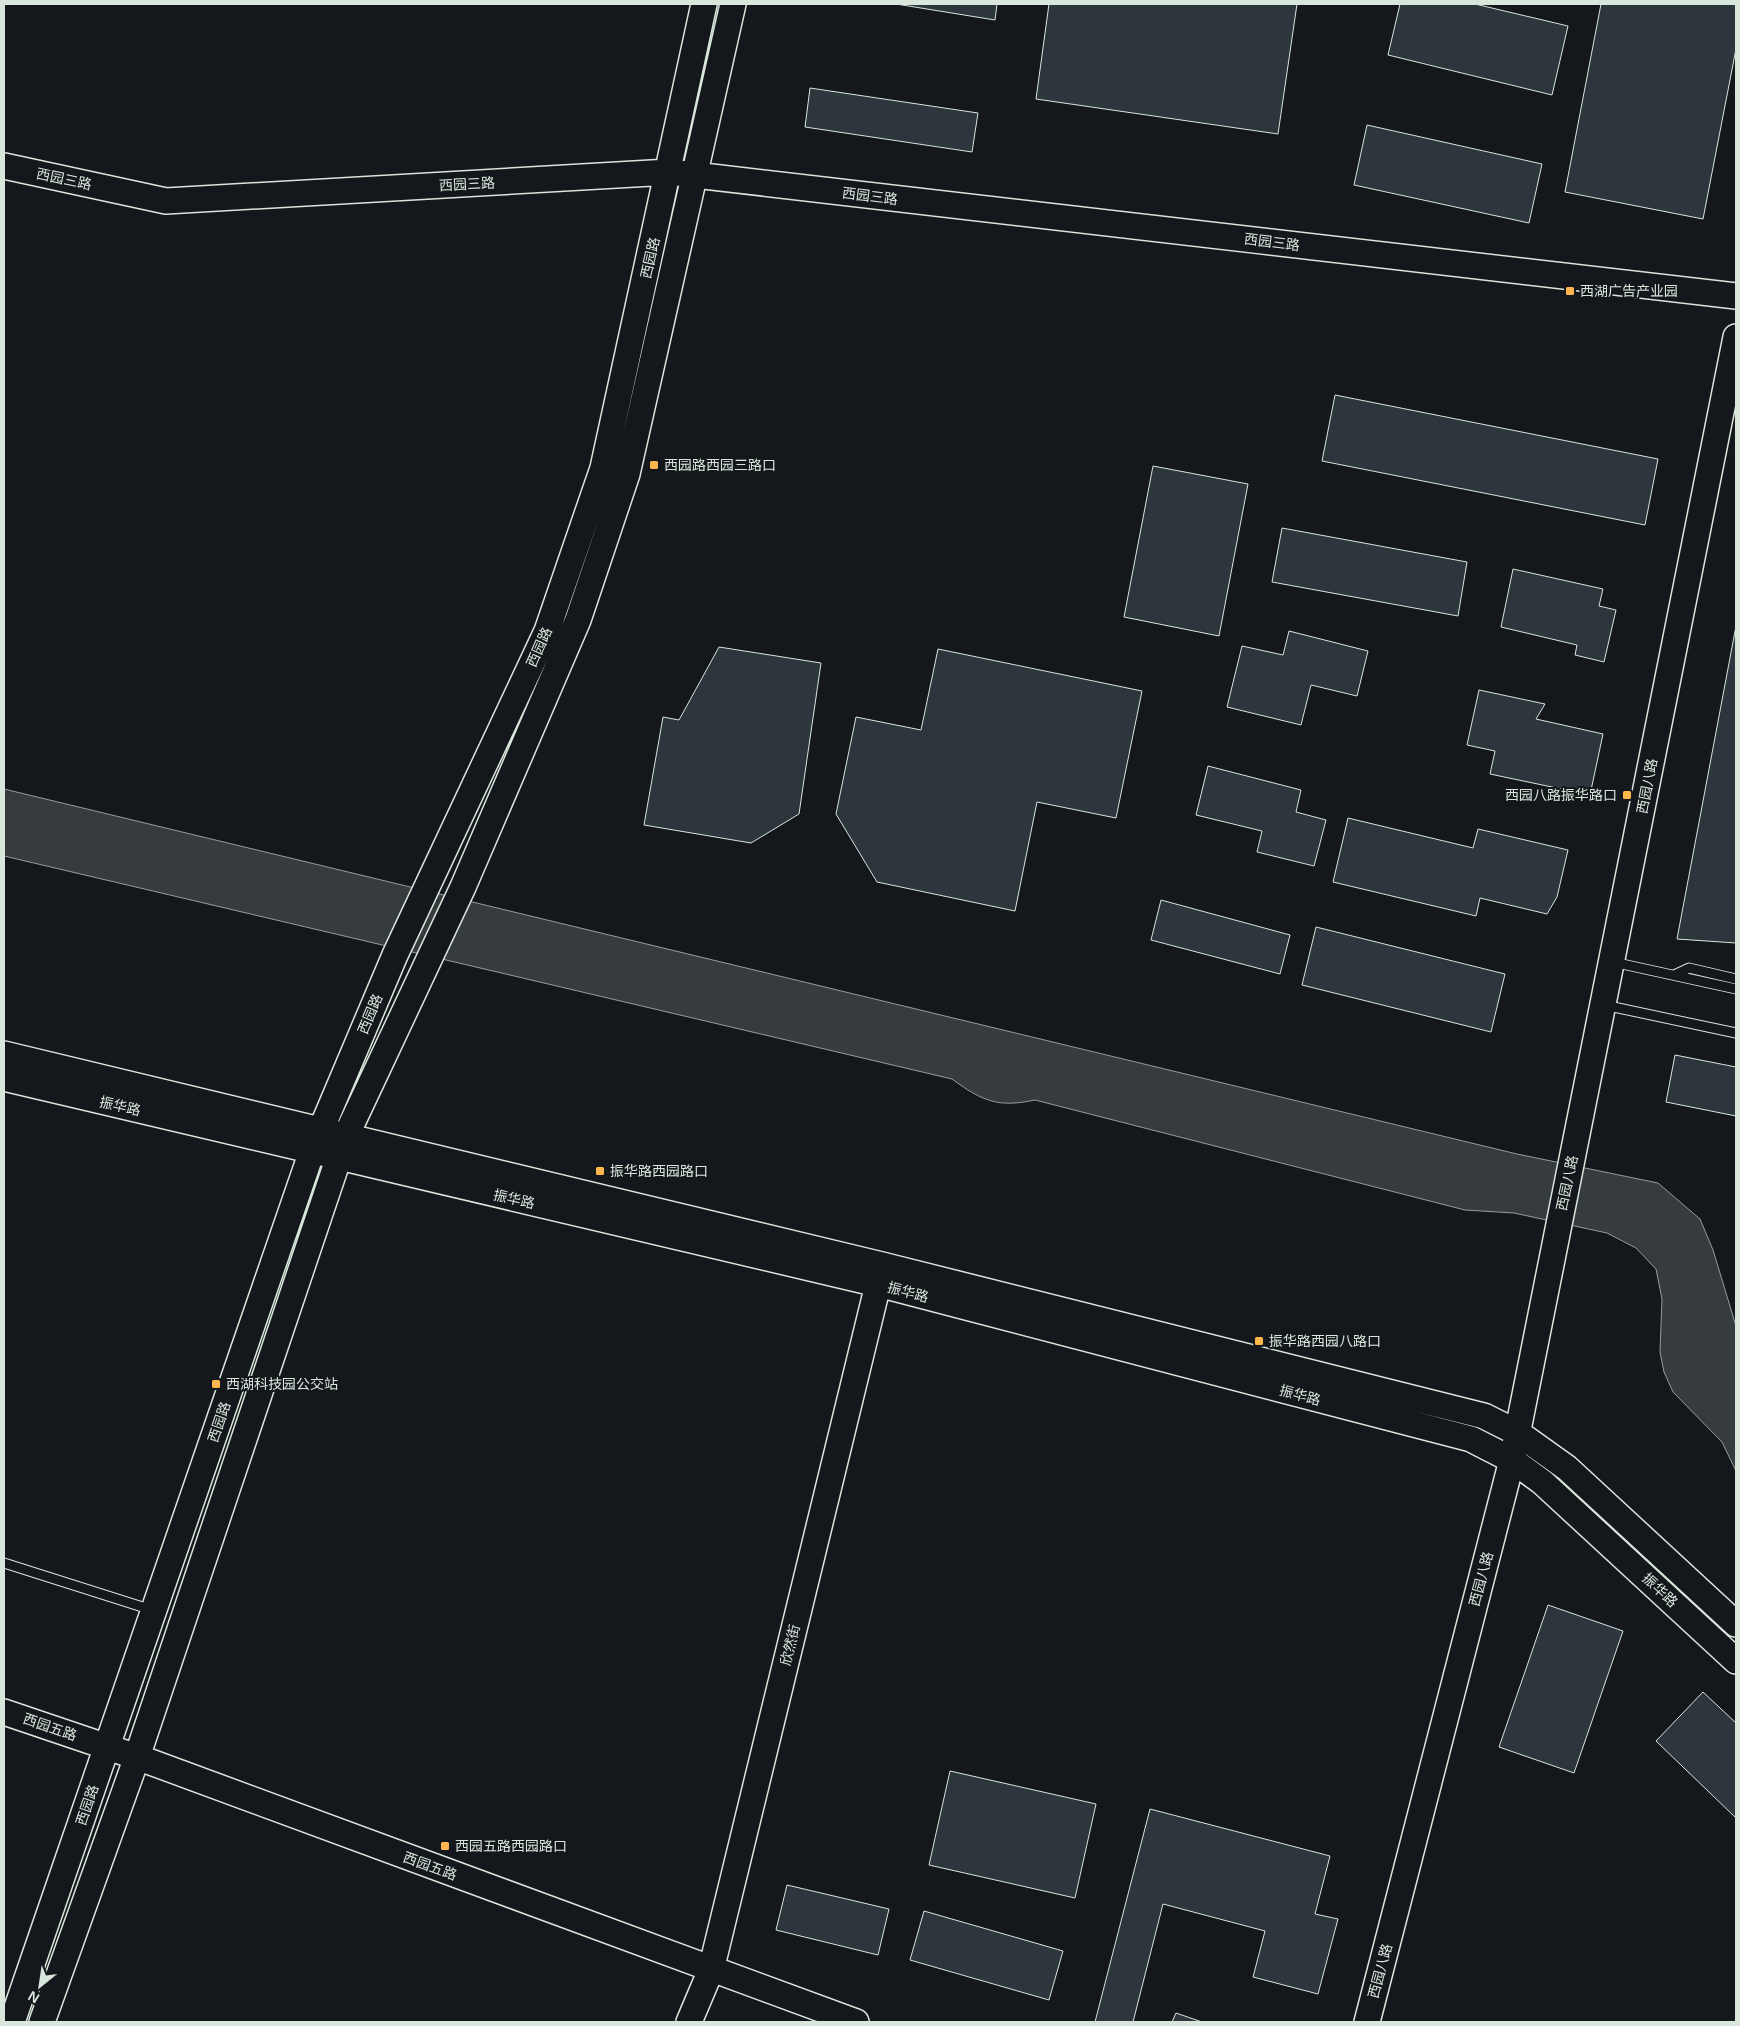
<svg xmlns="http://www.w3.org/2000/svg" width="1740" height="2026" font-family="Arial,'Noto Sans SC',sans-serif">
	<style>
		.water { fill: #363b3e; stroke: #939e99 }
		.building { fill: #2c363c; stroke: #d8e6dc }
		.lines { fill: none; stroke-linecap: round; stroke-linejoin: round }
		.lane-casing { stroke: #d8e6dc; stroke-width: 11 }
		.secondary-casing { stroke: #d8e6dc; stroke-width: 28 }
		.lane { stroke: #14181c; stroke-width: 9 }
		.secondary { stroke: #14181c; stroke-width: 25 }
		.poi-dot { fill: #ffb74d; stroke: #14181c; stroke-width: 2 }
		.labels { text-anchor: middle; stroke-width: 4; stroke-linejoin: round; paint-order: stroke }
		.street-label { font-size: 14px; fill: #d8e6dc; stroke: #14181c }
		.poi-label { font-size: 14px; fill: #d8e6dc; stroke: #14181c; text-anchor: start }
	</style>
	<rect width="100%" height="100%" fill="#14181c"/>
	<path class="water" d="M4,789L1517,1154L1658,1183L1700,1219L1713,1250L1736,1326V1471L1722,1442L1673,1392L1664,1372L1660,1352L1662,1299L1656,1269L1636,1248L1607,1233L1514,1213L1465,1210L1035,1100C998,1108 982,1101 952,1079L4,856Z"/>
	<path class="building" d="M896,4H997L995,20Z
		M1049,4H1297L1278,134L1036,99Z
		M1400,4H1475L1568,26L1552,95L1388,55Z
		M1601,4H1736V49L1703,219L1565,192Z
		M810,88L978,113L972,152L805,127Z
		M1367,125L1542,164L1529,223L1354,185Z
		M1335,395L1658,459L1645,525L1322,461Z
		M1153,466L1248,484L1219,636L1124,617Z
		M1282,528L1467,562L1458,616L1272,582Z
		M1513,569L1603,589L1599,606L1616,610L1604,662L1575,655L1577,645L1501,627Z
		M1736,626V943L1677,939Z
		M1289,631L1368,651L1357,696L1311,685L1301,725L1227,707L1242,646L1283,655Z
		M719,647L821,663L799,814L751,843L644,825L663,717L679,720Z
		M938,649L1142,691L1116,818L1037,802L1015,911L877,882L836,814L856,717L921,730Z
		M1479,690L1545,704L1536,719L1603,734L1590,795L1490,774L1495,751L1467,745Z
		M1208,766L1301,790L1296,812L1326,820L1314,866L1257,852L1262,831L1196,815Z
		M1348,818L1473,848L1478,829L1568,850L1557,897L1547,914L1480,898L1476,916L1333,882Z
		M1161,900L1290,935L1280,974L1151,940Z
		M1316,927L1505,974L1491,1032L1302,985Z
		M1675,1055L1736,1067V1116L1666,1102Z
		M1548,1605L1623,1631L1574,1773L1499,1747Z
		M1703,1692L1736,1723V1818L1656,1741Z
		M950,1771L1096,1804L1075,1898L929,1865Z
		M1150,1809L1330,1856L1315,1914L1338,1919L1318,1994L1253,1977L1265,1931L1163,1904L1133,2022H1095Z
		M787,1885L889,1909L878,1955L776,1930Z
		M924,1911L1063,1951L1049,2000L910,1960Z
		M1176,2013L1202,2022H1172Z"/>
	<g class="lines">
		<g class="lane-casing">
			<path id="lane" d="M1613,962L1736,989
				M1674,975L1689,968L1736,979
				M1604,1005L1736,1033
				M4,1563L152,1610"/>
		</g>
		<g class="secondary-casing">
			<path id="secondary" d="M4,166L166,201L669,172L1736,296
				M4,1054L882,1265L1484,1416L1518,1433L1567,1468L1736,1624
				M4,1078L878,1284L1471,1439L1512,1460L1542,1482L1736,1661
				M4,1712L137,1757L856,2022
				M12,2022L312,1151L395,955L547,631L603,468L704,4
				M42,2022L137,1757L346,1136L463,887L578,620L627,474L733,4
				M689,2022L711,1970L882,1268
				M1367,2022L1512,1460L1736,337"/>
		</g>
		<use href="#lane" class="lane"/>
		<use href="#secondary" class="secondary"/>
	</g>
	<g class="poi-dot">
		<rect x="1565" y="286" width="10" height="10" rx="2.5"/>
		<rect x="649" y="460" width="10" height="10" rx="2.5"/>
		<rect x="1622" y="790" width="10" height="10" rx="2.5"/>
		<rect x="595" y="1166" width="10" height="10" rx="2.5"/>
		<rect x="1254" y="1336" width="10" height="10" rx="2.5"/>
		<rect x="211" y="1379" width="10" height="10" rx="2.5"/>
		<rect x="440" y="1841" width="10" height="10" rx="2.5"/>
	</g>
	<g class="labels">
		<g class="street-label">
			<text transform="translate(64 179) rotate(12)" y="5">西园三路</text>
			<text transform="translate(467 184) rotate(-3)" y="5">西园三路</text>
			<text transform="translate(870 196) rotate(7)" y="5">西园三路</text>
			<text transform="translate(1272 242) rotate(7)" y="5">西园三路</text>
			<text transform="translate(650 258) rotate(-77)" y="5">西园路</text>
			<text transform="translate(539 647) rotate(-66)" y="5">西园路</text>
			<text transform="translate(1647 786) rotate(-79)" y="5">西园八路</text>
			<text transform="translate(370 1014) rotate(-67)" y="5">西园路</text>
			<text transform="translate(120 1106) rotate(13)" y="5">振华路</text>
			<text transform="translate(1567 1183) rotate(-78)" y="5">西园八路</text>
			<text transform="translate(514 1199) rotate(13)" y="5">振华路</text>
			<text transform="translate(908 1292) rotate(15)" y="5">振华路</text>
			<text transform="translate(1300 1395) rotate(15)" y="5">振华路</text>
			<text transform="translate(219 1422) rotate(-71)" y="5">西园路</text>
			<text transform="translate(1481 1579) rotate(-75)" y="5">西园八路</text>
			<text transform="translate(1660 1590) rotate(43)" y="5">振华路</text>
			<text transform="translate(790 1645) rotate(-76)" y="5">欣然街</text>
			<text transform="translate(50 1727) rotate(19)" y="5">西园五路</text>
			<text transform="translate(87 1805) rotate(-71)" y="5">西园路</text>
			<text transform="translate(430 1866) rotate(20)" y="5">西园五路</text>
			<text transform="translate(1380 1971) rotate(-75)" y="5">西园八路</text>
		</g>
		<g class="poi-label">
			<text x="1580" y="296">西湖广告产业园</text>
			<text x="664" y="470">西园路西园三路口</text>
			<text x="1617" y="800" text-anchor="end">西园八路振华路口</text>
			<text x="610" y="1176">振华路西园路口</text>
			<text x="1269" y="1346">振华路西园八路口</text>
			<text x="226" y="1389">西湖科技园公交站</text>
			<text x="455" y="1851">西园五路西园路口</text>
		</g>
	</g>
	<rect width="1740" height="2026" fill="none" stroke="#d8e6dc" stroke-width="10"/>
	<g transform="translate(40 1986) rotate(210)" stroke="#14181c" stroke-width="4" paint-order="stroke">
	<path d="M0-4L9 19L0 12L-9 19Z" fill="#d8e6dc"/>
	<text y="-8" font-size="14" font-weight="bold" text-anchor="middle" fill="#d8e6dc">N</text>
	</g>
</svg>
